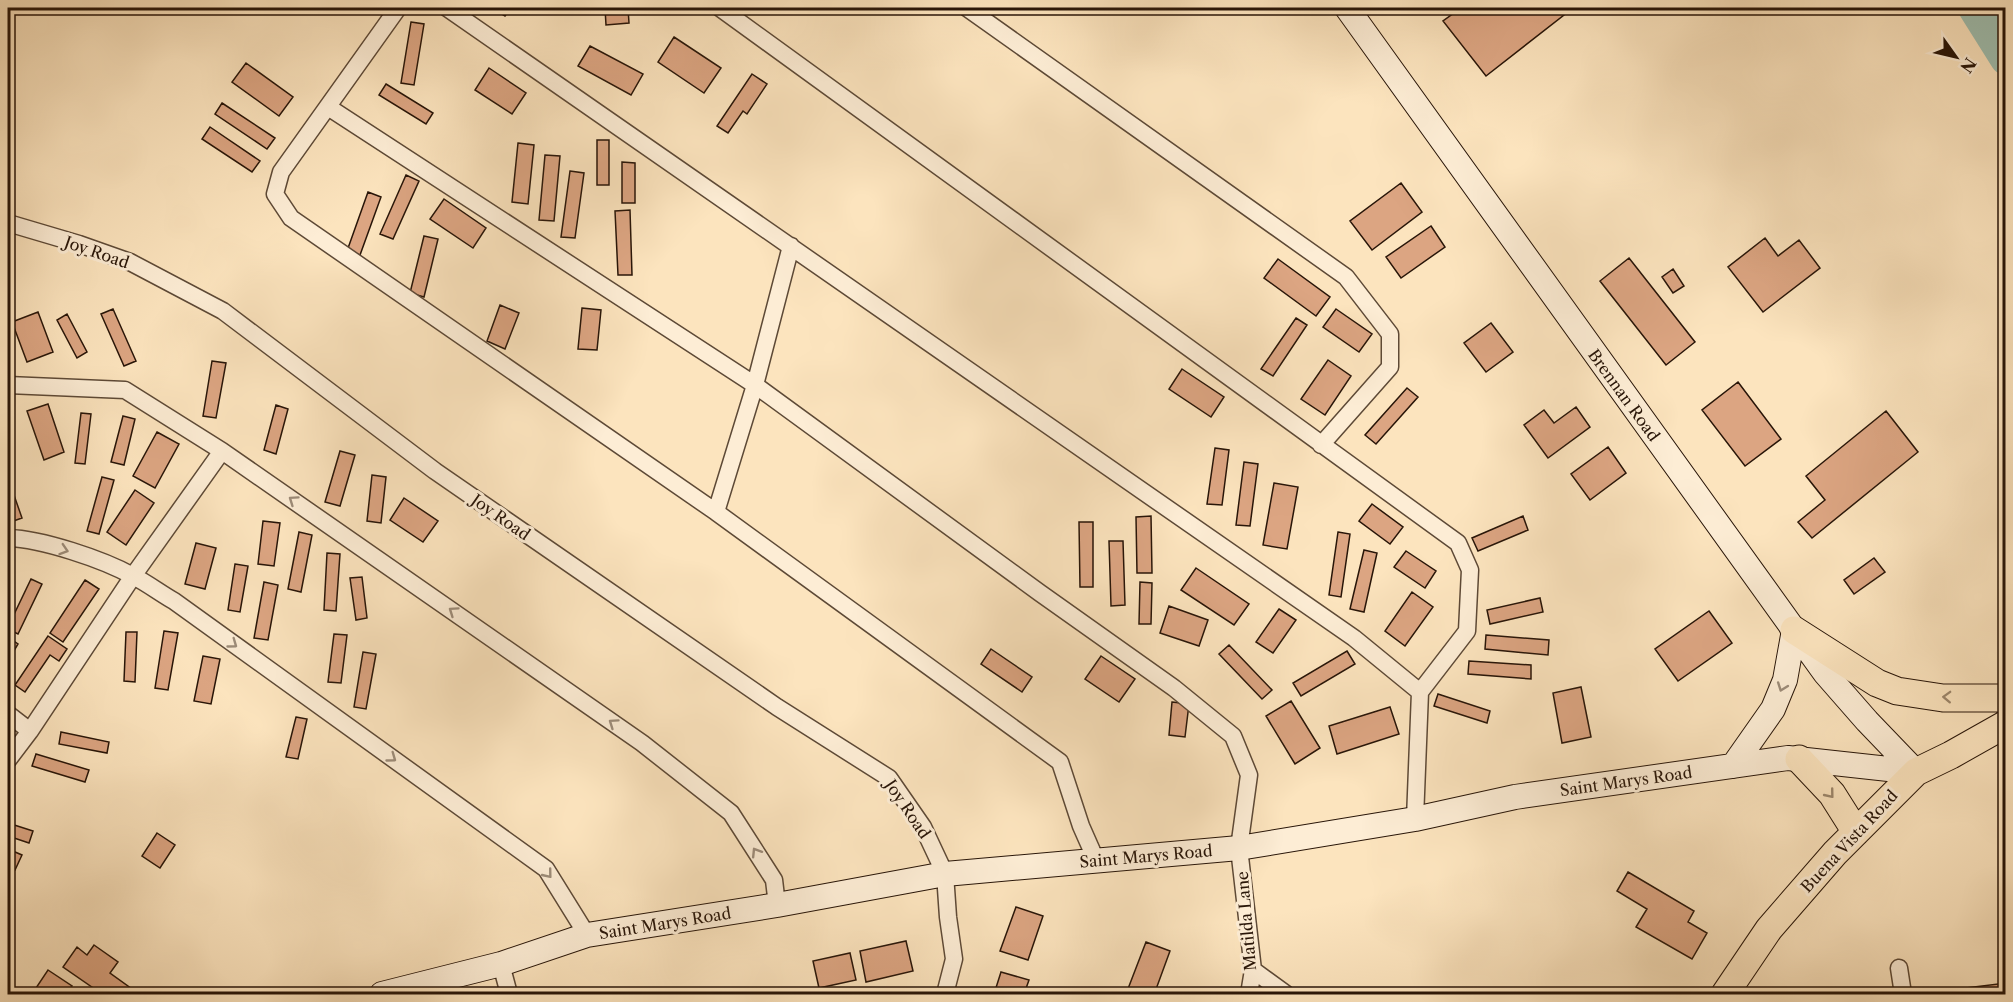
<svg xmlns="http://www.w3.org/2000/svg" width="2013" height="1002" font-family="'Libre Caslon Text',serif">
	<style>
		.lines { fill: none; stroke-linecap: round; stroke-linejoin: round }
		.river { stroke: #9fbfb0; stroke-width: 32 }
		.building { fill: #dca582; stroke: #281508; stroke-width: 1.5 }
		.street-casing { stroke: #5d4936; stroke-width: 19 }
		.secondary-casing { stroke: #281508; stroke-width: 26 }
		.primary-casing { stroke: #281508; stroke-width: 29 }
		.street { stroke: #fdedd5; stroke-width: 16 }
		.secondary { stroke: #fdedd5; stroke-width: 24 }
		.primary { stroke: #fce4be; stroke-width: 27 }
		.oneway { stroke: #9d8c79 }
		.oneway2 { stroke: #9d876c }
		.labels { text-anchor: middle; stroke-width: 6; stroke-linejoin: round; paint-order: stroke }
		.street-label { font-size: 16px; fill: #281508; stroke: #fdedd5 }
	</style>
	<rect width="100%" height="100%" fill="#fce4be"/>
	<filter id="stains"><feTurbulence type="fractalNoise" baseFrequency=".00333" numOctaves="4"/><feColorMatrix values="0 0 0 0 .2 0 0 0 0 .09 0 0 0 0 .02 0 0 0 .5 -.17"/></filter>
	<radialGradient id="worn" r=".72"><stop offset=".6" stop-color="#630" stop-opacity="0"/><stop offset="1" stop-color="#630" stop-opacity=".3"/></radialGradient>
	<g class="lines">
		<path class="river" d="M1974,8L2006,59"/>
	</g>
	<path class="building" d="M492,8H511L505,16Z
		M605,8H628L629,23L606,25Z
		M1461,8H1573L1486,76L1443,21Z
		M411,22L424,24L414,85L401,83Z
		M674,37L721,68L704,93L658,62Z
		M590,46L643,74L631,95L578,66Z
		M246,63L293,97L279,116L232,82Z
		M489,68L526,93L512,114L475,90Z
		M752,74L767,84L747,114L743,111L728,133L717,126Z
		M386,84L433,113L426,124L379,95Z
		M222,103L275,138L267,149L215,114Z
		M210,127L260,161L252,172L202,139Z
		M597,140H609V185H597Z
		M518,143L534,145L528,204L512,202Z
		M545,155L560,156L554,221L539,220Z
		M622,162L635,163V203H622Z
		M570,171L584,173L575,238L561,237Z
		M406,175L419,181L393,239L380,234Z
		M1401,183L1422,212L1372,250L1350,221Z
		M368,192L381,197L360,255L347,251Z
		M444,199L486,228L473,248L430,219Z
		M630,210L632,275H618L615,211Z
		M1431,226L1445,247L1401,278L1386,257Z
		M424,236L438,239L424,297L410,293Z
		M1765,238L1778,256L1799,240L1820,268L1763,312L1728,267Z
		M1629,258L1695,342L1666,365L1600,281Z
		M1278,259L1330,297L1316,316L1264,278Z
		M1673,269L1684,286L1673,293L1662,277Z
		M500,305L519,313L505,349L487,341Z
		M582,308L601,310L597,350L578,349Z
		M113,309L136,361L124,366L101,314Z
		M1336,309L1372,334L1359,352L1323,327Z
		M38,312L53,352L27,362L12,322Z
		M67,314L87,352L77,358L57,320Z
		M1296,318L1307,325L1273,376L1261,369Z
		M1491,323L1513,352L1486,372L1464,343Z
		M8,346L14,357L8,361Z
		M1328,360L1351,376L1325,415L1301,399Z
		M212,361L226,363L216,418L203,416Z
		M1182,369L1224,397L1211,417L1169,389Z
		M1738,382L1781,439L1745,466L1702,410Z
		M1407,388L1418,397L1376,444L1365,435Z
		M48,404L64,452L44,460L27,411Z
		M276,405L288,409L276,454L264,450Z
		M1576,407L1590,427L1548,458L1524,425L1544,410L1554,423Z
		M1886,411L1918,452L1812,538L1798,522L1825,500L1806,476Z
		M81,413L91,414L85,464L75,463Z
		M123,416L135,419L124,465L111,462Z
		M157,432L179,444L155,488L133,476Z
		M1608,447L1626,473L1590,500L1571,474Z
		M1215,448L1229,450L1222,505L1207,504Z
		M340,451L355,455L340,506L325,502Z
		M1244,462L1258,464L1250,526L1236,525Z
		M372,475L386,477L381,523L367,521Z
		M102,477L114,480L99,534L87,531Z
		M8,478L22,518L8,523Z
		M1274,483L1298,487L1287,549L1263,545Z
		M135,490L154,503L126,545L107,532Z
		M404,498L438,521L423,542L390,520Z
		M1372,504L1403,527L1390,544L1359,521Z
		M1151,516L1152,573H1137L1136,517Z
		M1523,516L1528,530L1478,551L1472,538Z
		M263,521L280,523L274,566L258,564Z
		M1079,522H1093V587H1080Z
		M299,532L312,535L301,592L288,589Z
		M1338,532L1350,534L1341,597L1329,595Z
		M1109,541H1123L1125,605L1111,606Z
		M196,543L216,548L205,589L185,584Z
		M1364,550L1377,553L1364,612L1350,609Z
		M1406,551L1436,571L1425,588L1394,567Z
		M327,553L340,554L336,611L324,610Z
		M1874,558L1885,572L1854,594L1844,580Z
		M235,564L248,566L240,612L228,610Z
		M1196,568L1249,604L1234,625L1181,590Z
		M362,577L367,618L356,620L350,578Z
		M31,579L42,584L18,634L8,629V627Z
		M85,580L99,589L63,642L50,633Z
		M264,582L278,585L268,640L254,638Z
		M1140,582L1152,583L1151,624H1139Z
		M1412,592L1433,607L1405,646L1385,631Z
		M1540,598L1543,612L1490,624L1487,610Z
		M1169,606L1208,620L1199,646L1160,633Z
		M1279,609L1296,620L1273,653L1256,642Z
		M1709,611L1732,643L1678,681L1655,649Z
		M164,631L178,633L168,690L155,688Z
		M126,632H137L135,682L124,681Z
		M334,634L347,635L341,683L328,682Z
		M1486,635L1549,640L1548,655L1485,649Z
		M48,636L67,649L59,661L50,655L25,692L15,685Z
		M8,637L18,644L8,661Z
		M1229,645L1272,690L1262,699L1219,654Z
		M991,649L1032,677L1022,692L981,664Z
		M1347,651L1355,664L1301,696L1293,683Z
		M363,652L376,654L366,709L354,707Z
		M203,656L220,659L211,704L194,701Z
		M1101,656L1135,679L1119,702L1085,679Z
		M1469,661L1531,665V679L1468,674Z
		M1581,687L1591,737L1562,743L1553,693Z
		M1438,694L1490,711L1487,723L1434,706Z
		M1291,701L1320,748L1295,764L1266,716Z
		M1172,702L1189,704L1185,737L1169,735Z
		M1390,707L1399,734L1337,754L1329,726Z
		M296,717L307,719L298,759L286,757Z
		M61,732L109,742L107,753L59,744Z
		M36,754L89,770L85,782L32,766Z
		M8,823L33,831L29,843L8,836Z
		M157,833L175,845L160,868L142,856Z
		M8,849L22,855L15,870L8,867Z
		M1628,872L1694,911L1688,922L1707,933L1692,959L1636,927L1647,909L1617,891Z
		M1016,907L1043,916L1028,960L1000,951Z
		M906,941L913,971L866,982L860,951Z
		M1146,942L1170,951L1155,992L1162,994H1126Z
		M94,945L118,962L110,973L139,994H102L63,967L77,947L87,955Z
		M850,953L856,980L819,988L813,961Z
		M48,970L72,986L66,994H32Z
		M1001,972L1029,980L1024,994H994Z
		M2006,983V994H1950V990Z"/>
	<g class="lines">
		<g class="street-casing">
			<path id="street" d="M398,8L281,172L275,194L291,218L716,512L755,385L1040,593L1174,688L1233,736L1249,775L1239,848L1253,970L1249,994
				M447,8L1354,638L1420,692L1415,819
				M720,8L1458,543L1470,570L1467,631L1420,692
				M967,8L1346,277L1390,334V367L1321,445
				M328,107L755,385L791,246
				M8,223L79,244L130,262L223,311L435,471L777,707L889,778L923,827L945,874L948,917L954,959L945,994
				M8,385L125,390L222,451L642,743L731,813L774,880L777,905
				M716,512L1060,762L1081,826L1096,860
				M8,538C42,539 102,559 133,576C147,583 160,593 174,601L546,869L587,935
				M8,714L30,731
				M8,760L30,731L133,576L222,451
				M501,964L509,994
				M1899,968L1903,994
				M1253,970L1286,994"/>
		</g>
		<g class="secondary-casing">
			<path id="secondary" d="M1347,8L1825,673L1867,721L1916,772
				M1733,766L1773,709L1785,680L1794,630
				M382,994L501,964L587,935L777,905L945,874L1239,848L1415,819L1515,797L1788,758L1916,772"/>
		</g>
		<g class="primary-casing">
			<path id="primary" d="M1794,630L1877,683L1897,691L1943,698H2006
				M1799,759L1832,794L1856,832
				M1725,994L1769,929L1835,853L1916,772L1951,755L2006,724"/>
		</g>
		<use href="#street" class="street"/>
		<use href="#secondary" class="secondary"/>
		<use href="#primary" class="primary"/>
	</g>
	<defs><path id="oneway-chevron" d="M-2-3.5L2.5 0L-2 3.5" fill="none" stroke-width="1.6" stroke-linecap="round" stroke-linejoin="round" transform="scale(1.5)"/></defs>
	<g class="oneway">
		<use href="#oneway-chevron" transform="translate(293 500) rotate(-145)"/>
		<use href="#oneway-chevron" transform="translate(64 550) rotate(18)"/>
		<use href="#oneway-chevron" transform="translate(453 611) rotate(-145)"/>
		<use href="#oneway-chevron" transform="translate(233 644) rotate(36)"/>
		<use href="#oneway-chevron" transform="translate(1782 687) rotate(110)"/>
		<use href="#oneway-chevron" transform="translate(613 723) rotate(-145)"/>
		<use href="#oneway-chevron" transform="translate(392 758) rotate(36)"/>
		<use href="#oneway-chevron" transform="translate(756 852) rotate(-122)"/>
		<use href="#oneway-chevron" transform="translate(548 874) rotate(51)"/>
	</g>
	<g class="oneway2">
		<use href="#oneway-chevron" transform="translate(1947 697) rotate(-178)"/>
		<use href="#oneway-chevron" transform="translate(1830 794) rotate(51)"/>
	</g>
	<g class="labels">
		<g class="street-label">
			<text transform="translate(97 252) rotate(19)" y="6">Joy Road</text>
			<text transform="translate(1624 395) rotate(54)" y="6">Brennan Road</text>
			<text transform="translate(501 517) rotate(35)" y="6">Joy Road</text>
			<text transform="translate(1626 781) rotate(-8)" y="6">Saint Marys Road</text>
			<text transform="translate(908 809) rotate(56)" y="6">Joy Road</text>
			<text transform="translate(1849 841) rotate(-47)" y="6">Buena Vista Road</text>
			<text transform="translate(1146 856) rotate(-5)" y="6">Saint Marys Road</text>
			<text transform="translate(1246 921) rotate(-95)" y="6">Matilda Lane</text>
			<text transform="translate(665 923) rotate(-9)" y="6">Saint Marys Road</text>
		</g>
	</g>
	<rect width="2013" height="1002" fill="none" stroke="#fce4be" stroke-width="30"/>
	<rect x="9" y="9" width="1995" height="984" fill="none" stroke="#281508" stroke-width="3"/>
	<rect x="15" y="15" width="1983" height="972" fill="none" stroke="#281508" stroke-width="1.5"/>
	<g transform="translate(1956 57) rotate(124)" stroke="#fdedd5" stroke-width="4.5" paint-order="stroke">
	<path d="M0-4.5L10 22L0 15L-10 22Z" fill="#281508"/>
	<text y="-9" font-size="16" font-weight="bold" text-anchor="middle" fill="#281508">N</text>
	</g>
	<rect width="100%" height="100%" filter="url(#stains)"/>
	<rect width="100%" height="100%" fill="url(#worn)"/>
</svg>
